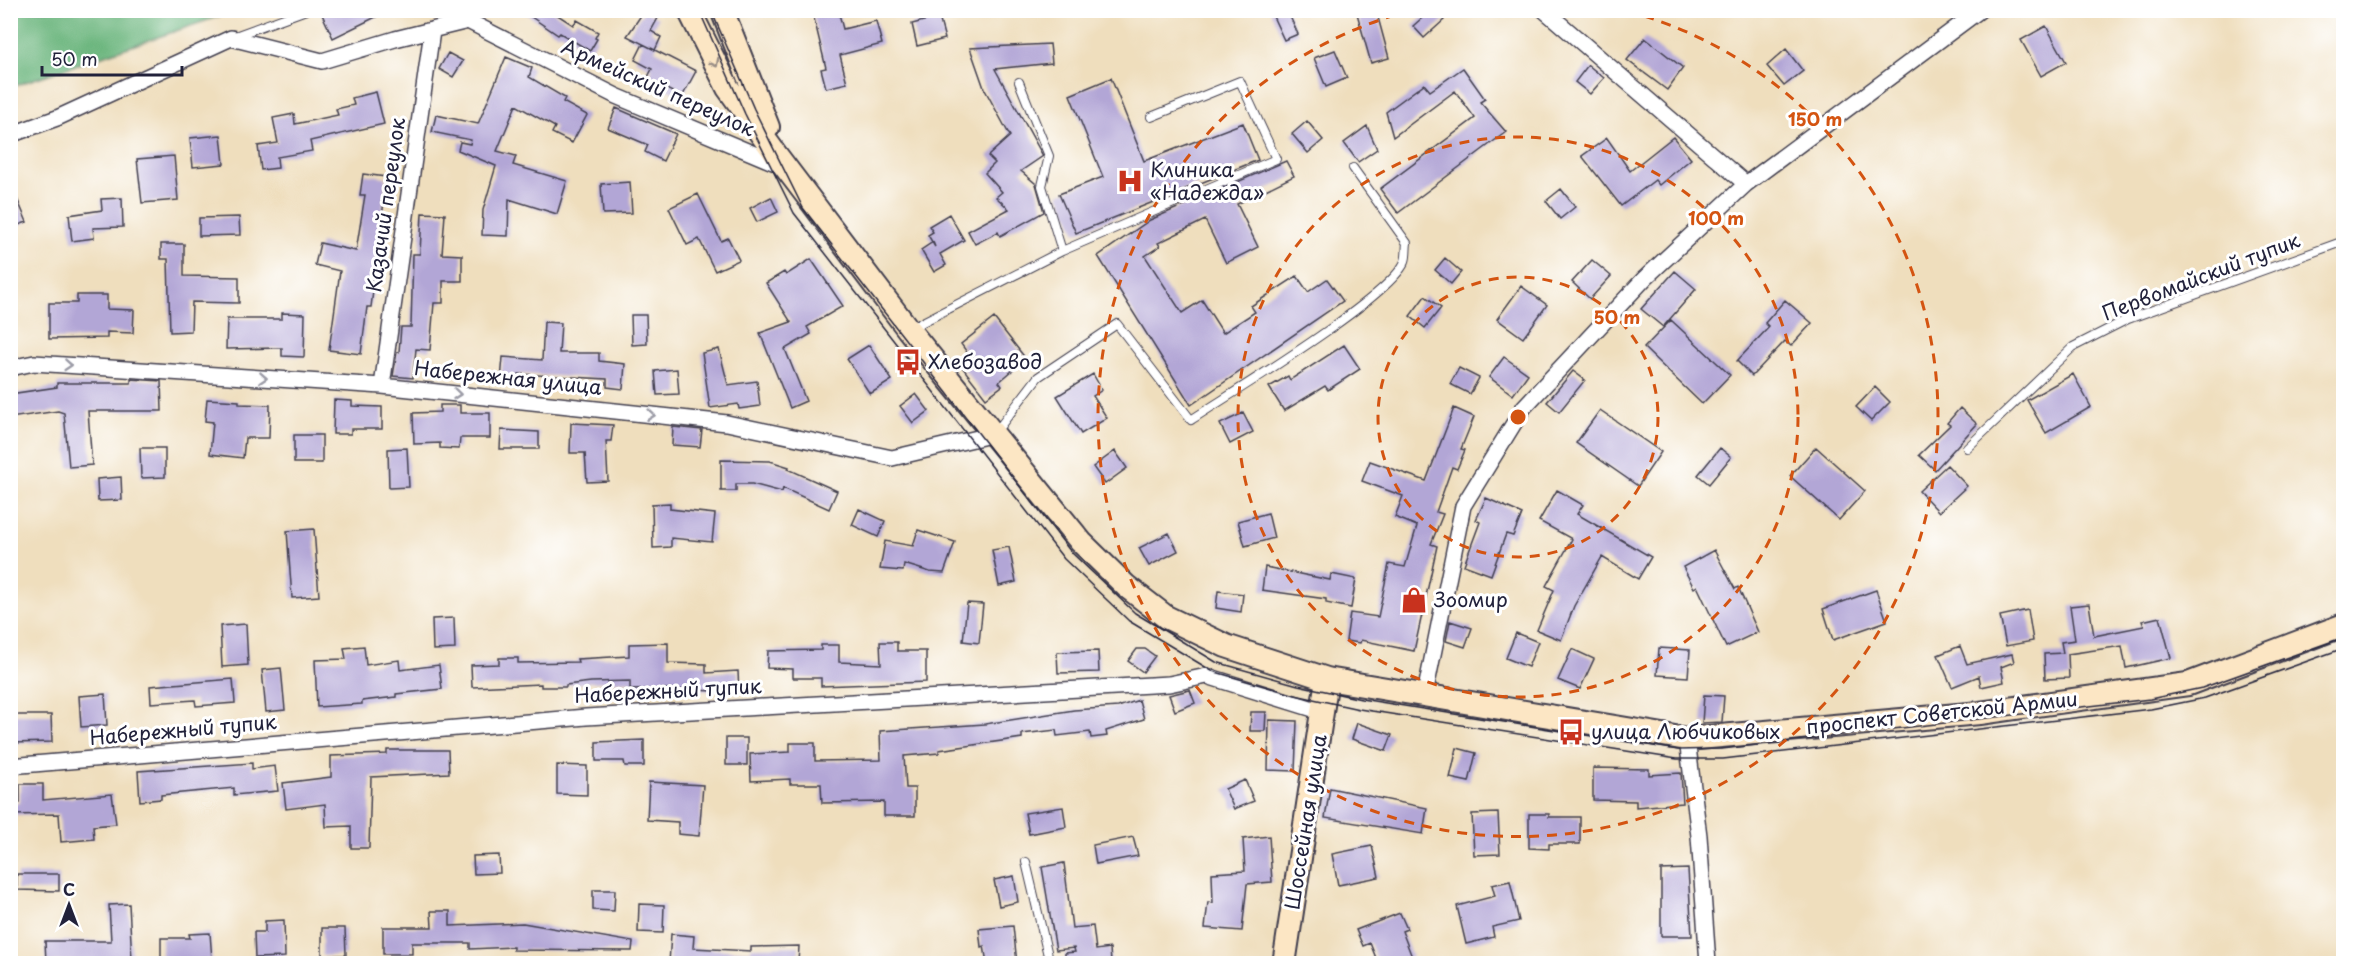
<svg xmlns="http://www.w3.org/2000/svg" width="2354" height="974" font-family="'Playpen Sans',sans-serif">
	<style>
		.forest { fill: #6cb67e; stroke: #476c5c; stroke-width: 1.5 }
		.building { fill: #b2a6d6 }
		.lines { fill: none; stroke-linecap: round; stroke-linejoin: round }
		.service-casing { stroke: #413e4e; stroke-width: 10 }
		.minor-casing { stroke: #413e4e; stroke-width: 18 }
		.secondary-casing { stroke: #413e4e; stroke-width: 26 }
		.service { stroke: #fff; stroke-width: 8 }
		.minor { stroke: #fff; stroke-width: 15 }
		.secondary { stroke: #fce6c4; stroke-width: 22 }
		.tram { stroke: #22223b; stroke-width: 1.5 }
		.oneway { stroke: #9a8e86 }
		.oneway2 { stroke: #9c9ca7 }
		.ring { fill: none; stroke: #d45411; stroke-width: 3; stroke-dasharray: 10 8 }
		.labels { text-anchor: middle; stroke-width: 6; stroke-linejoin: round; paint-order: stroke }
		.street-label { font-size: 20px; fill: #22223b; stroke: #fff }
		.poi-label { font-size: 20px; fill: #22223b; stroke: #fff; text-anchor: start }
		.centre { fill: #d45411; stroke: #fff; stroke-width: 3 }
		.ring-label { font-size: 18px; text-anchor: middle; font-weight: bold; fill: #d45411; stroke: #fff; stroke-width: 6; stroke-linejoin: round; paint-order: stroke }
	</style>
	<rect width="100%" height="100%" fill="#fff"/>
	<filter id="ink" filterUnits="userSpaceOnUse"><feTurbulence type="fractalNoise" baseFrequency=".0167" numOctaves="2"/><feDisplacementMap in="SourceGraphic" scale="12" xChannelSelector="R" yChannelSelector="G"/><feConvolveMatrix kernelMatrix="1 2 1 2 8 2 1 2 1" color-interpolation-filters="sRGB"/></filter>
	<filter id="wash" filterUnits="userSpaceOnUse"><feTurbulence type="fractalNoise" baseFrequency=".008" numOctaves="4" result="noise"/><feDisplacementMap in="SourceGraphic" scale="24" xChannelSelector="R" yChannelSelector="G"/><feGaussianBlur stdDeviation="1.35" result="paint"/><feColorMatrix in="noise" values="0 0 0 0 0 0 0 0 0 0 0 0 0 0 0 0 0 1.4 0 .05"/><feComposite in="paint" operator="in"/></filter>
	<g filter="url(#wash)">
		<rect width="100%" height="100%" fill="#efdebd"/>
		<path class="forest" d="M11,10H235V11L11,87Z"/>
		<g id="blocks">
			<path class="building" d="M320,10H390L333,38Z
				M521,10H550L573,25L577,20L598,32L595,38L597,39L590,51L560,33L558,35Z
				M825,10H838L843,29L876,21L882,44L840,55L847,83L826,88L821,69L826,68L813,14Z
				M1270,10H1287L1298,34L1284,40Z
				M1356,10H1376L1389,58L1371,63Z
				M1431,10H1436L1444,20L1424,38L1413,26Z
				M644,11L658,18L651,31L661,37L655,50L627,36Z
				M939,17L945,39L917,46L912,24Z
				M2046,26L2066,62L2041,76L2021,40Z
				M1645,38L1683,68L1667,90L1627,60Z
				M643,44L696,71L682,97L647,79L652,69L635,60Z
				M1050,44L1052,63L995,69L1043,156L1021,171L1036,184L1044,212L1000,236L998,232L975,244L968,231L1009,209L996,197L1002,192L985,173L995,163L988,156L1010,136L984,88L970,48Z
				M1786,49L1803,71L1784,86L1767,66Z
				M1335,50L1347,78L1326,87L1314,58Z
				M448,53L463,61L453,77L439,69Z
				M506,57L532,68L529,77L565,98L563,102L587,115L572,143L552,133L555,127L516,105L497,151L516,156L513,165L567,181L557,214L509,199L508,236L482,235L483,210L496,166L458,150L460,142L470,144L471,140L432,132L436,115L478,124Z
				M1588,65L1604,78L1590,94L1575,82Z
				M1463,68L1485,99L1480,102L1506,132L1398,213L1380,189L1475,118L1455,91L1393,137L1386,112L1424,84L1430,91Z
				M1111,78L1144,161L1243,123L1258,160L1076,233L1059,194L1103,177L1070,95Z
				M376,92L384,124L310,141L312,151L277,157L278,168L261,170L258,146L278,143L273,118L294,114L295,124L338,115L336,109L354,105L352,98Z
				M616,108L676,134L663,161L645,152L648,145L608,128Z
				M1307,121L1323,140L1308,153L1292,134Z
				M1367,126L1377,149L1358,162L1344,143Z
				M221,135L224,164L193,167L190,138Z
				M1673,137L1691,159L1659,185L1655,180L1621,206L1582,156L1607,138L1630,171Z
				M174,156L178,200L142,203L137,159Z
				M1286,161L1294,176L1237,204L1258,247L1226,263L1205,220L1158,243L1160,246L1145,256L1182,313L1202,300L1223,333L1255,312L1251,306L1297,276L1308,292L1327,279L1343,301L1191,405L1098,256L1150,220Z
				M363,174L386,177L382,220L370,290L373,291L371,307H367L361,354L329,350L340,271L315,265L320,243L356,251L365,195H360Z
				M10,182L27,222L10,228Z
				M630,182L632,213L603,214L601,184Z
				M1561,189L1575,207L1560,219L1546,201Z
				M698,194L721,241L728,238L739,260L715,271L699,239L687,245L669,208Z
				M771,197L778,212L757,222L750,208Z
				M122,198L123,227L93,228L94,238L72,241L69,215L102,210L101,199Z
				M422,213L445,214L442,254L462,255V281H443V303H434L430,350L416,349L413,378L393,376L397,352H399L401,327H411L413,254H420Z
				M949,214L964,240L940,254L946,265L934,272L921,250L933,242L935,247L928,235L933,232L929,226Z
				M239,217L240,235L199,236V218Z
				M161,244H184V276L239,277V303L192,302L191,331L170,332L168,259H161Z
				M1445,258L1461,272L1451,284L1435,270Z
				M811,259L843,306L807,327L811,334L785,349L806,401L790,408L760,333L791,322L766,283L784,272L786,275Z
				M1592,260L1611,276L1590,299L1572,282Z
				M1675,271L1696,289L1663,327L1641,309Z
				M1521,286L1547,305L1523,338L1497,319Z
				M77,295H107V309L134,310L133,333L107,332V338L49,339V303H77Z
				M1425,296L1441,308L1425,328L1410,316Z
				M1785,300L1812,323L1791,346L1785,341L1752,376L1737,361L1769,327L1765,323Z
				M282,313L305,314L304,357L282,356V348L226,349L227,319H282Z
				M631,315H646L647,344L632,345Z
				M994,318L1026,359L999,382L1002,386L986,398L959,363L969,355L961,344Z
				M1671,320L1730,375L1702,404L1644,348Z
				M544,322L561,323L559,353H599V361L625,364L623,389L607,387V379L519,374V382L501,380L503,357L542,360Z
				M869,345L892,380L870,394L847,359Z
				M1344,345L1360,369L1328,390L1325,386L1284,411L1269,387L1288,376L1290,380Z
				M719,349L728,385L757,381L760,406L739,409L738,404L710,408L702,353Z
				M1504,357L1528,374L1513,395L1489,377Z
				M1459,368L1479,378L1470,394L1450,384Z
				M677,369L679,394L657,395L655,371Z
				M1573,371L1585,380L1559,412L1547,402Z
				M1093,374L1102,390L1093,396L1107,418L1081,434L1057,396Z
				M2073,374L2091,407L2046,433L2027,400Z
				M131,379L161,381L162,411H88L92,465L69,467L64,413L58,411L10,418V394L57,387V383H131Z
				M1875,387L1890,402L1871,421L1856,407Z
				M916,394L929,411L913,423L900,406Z
				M207,399L239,401V404L270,405L269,438H245L243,458L210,454L213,422L205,421Z
				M334,400L352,401V406L382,407V429H351V434H333Z
				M440,405H460V413H490V438H460L459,449L440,448V443L414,444L413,413L440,412Z
				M1454,408L1474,417L1461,449L1465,450L1457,469L1452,467L1436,512L1443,514L1431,544L1437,546L1414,651L1361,640L1360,643L1346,641L1350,613L1378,617L1389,564L1405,567L1417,526L1395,517L1403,496L1362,481L1370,461L1426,481Z
				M1960,408L1977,424L1935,470L1919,455L1950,425L1947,423Z
				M1600,410L1661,452L1638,486L1576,443Z
				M1243,413L1253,432L1230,444L1220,424Z
				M571,423L613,425L611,441H606L608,481L587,482L585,453H570Z
				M673,427L702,430L700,447L672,445Z
				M501,430L539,432V449H500Z
				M294,435H322V463H294Z
				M1816,447L1865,491L1839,520L1790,476Z
				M140,448H165V477L141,478Z
				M407,448L409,487L389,488L388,449Z
				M1720,448L1731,457L1709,484L1698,475Z
				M1115,451L1127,468L1105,484L1093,467Z
				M721,460L770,461L789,467L788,469L837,491L829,509L783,488L782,492L752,484H736V491H721Z
				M1947,465L1967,486L1939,512L1919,491Z
				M121,477L122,500L98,501L97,479Z
				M1557,490L1583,505L1577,514L1651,557L1638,579L1602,557L1574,606L1561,640L1537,630L1554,590L1546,586L1572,539L1539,521Z
				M1486,498L1522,514L1513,536L1506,534L1491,575L1464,565L1480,522L1476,520Z
				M670,503V509L715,514L712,542L671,538V547L653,548L652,504Z
				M859,509L885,521L878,537L852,525Z
				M1268,513L1274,538L1245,546L1238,521Z
				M314,529L319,596L292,598L287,531Z
				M918,530L955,542L944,573L930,572L904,564L903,571L880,569L885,541L913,546Z
				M1169,533L1178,551L1149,566L1139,548Z
				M1009,547L1016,582L999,586L992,550Z
				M1714,550L1735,589L1738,587L1758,632L1726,647L1697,586L1694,588L1683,567Z
				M1265,567L1330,580L1331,574L1356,579L1351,608L1326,603V599L1262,590Z
				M1876,590L1887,621L1833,640L1823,609Z
				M1218,591L1243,594L1241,612L1216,608Z
				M967,603L983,604L979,643L963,641Z
				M2089,604L2094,636L2144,626L2142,621L2160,617L2171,658L2126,668L2122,646L2068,654L2069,678L2045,679L2044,654L2063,653L2061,642L2075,640L2070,606Z
				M2028,610L2033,641L2006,646L2000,616Z
				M454,618L455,649L433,650L432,619Z
				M1450,621L1472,628L1465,647L1446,641Z
				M246,624L248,665L222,667L220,626Z
				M1516,633L1538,642L1528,667L1506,658Z
				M880,642H897V651H926V682L821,686V678H793V669L767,668L768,651L821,650V645H839V662L881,664Z
				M668,643V663L706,664V673L738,671L739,692L668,689L630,690V681L591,682L566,685V687H541V684L472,687L471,665L499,664V658H518V663L578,662L577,659L629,656V644Z
				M364,646L366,665L399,660L400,670L439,665L442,689L396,694V697L362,701V704L317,707L315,660L346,659L344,648Z
				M1960,646L1967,664L2012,654L2014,662L2001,667L2004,682L1981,687L1979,676L1952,687L1938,655Z
				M1659,648L1690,650L1688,677L1657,675Z
				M1137,649H1145L1155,656L1143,672L1128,661Z
				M1572,649L1594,659L1580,689L1558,680Z
				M1098,651L1099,672L1058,673L1057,652Z
				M281,668L285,710L266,712L262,670Z
				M233,679L235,703L196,706L195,700L151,703L150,686Z
				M1190,690L1195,703L1175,711L1169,695Z
				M105,694L107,725L81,727L79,696Z
				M1704,695L1724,696L1722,722L1702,723Z
				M1139,700L1144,719L1106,731L1107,736L1091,738L1090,732L1057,736L1056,730L1022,734V738L939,750V753L904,756L906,788H915V816H884V802L822,803L821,784H790V779L751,781L750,754L790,752V743H815V761L881,760L880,731L985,724L1074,710L1118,707Z
				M1251,712H1266L1265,731H1250Z
				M10,715H51L52,742L10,743Z
				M1269,720L1297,721L1295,771L1268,770Z
				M1357,723L1392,735L1386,751L1352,739Z
				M726,738H747V765H726Z
				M644,740V766H625L624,761H596V742Z
				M1457,748L1476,753L1469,782L1450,778Z
				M387,750H448L449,773L371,777L369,848H351V826L326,827L325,804L286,809L283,783L331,777V756L387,754Z
				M252,763V769L275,766L278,791L234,795V788L161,795V799L140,801L138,771Z
				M557,765L587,766V795L557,794Z
				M1593,768L1649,769V775L1681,773L1683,803L1636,807V801L1593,800Z
				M1245,780L1254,801L1234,809L1225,789Z
				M649,782L703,785L699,836L678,834V822L647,820Z
				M20,784H43V800L112,794L116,824L93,826L94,839L61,842L59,814L10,815V804L20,803Z
				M1330,788L1427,808L1423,834L1325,818Z
				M1063,807L1066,827L1029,834L1025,813Z
				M1498,813L1500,854L1474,855L1472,814Z
				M1529,814H1549V817H1580V844H1549V849L1529,848Z
				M1269,836L1272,882L1247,884L1242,931L1205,928L1208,902L1213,903L1212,873L1245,871L1243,839Z
				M1133,837L1138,856L1096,864L1093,845Z
				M1372,846L1379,877L1338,885L1332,854Z
				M499,855L500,873L474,874L473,856Z
				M1064,863L1072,928L1093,926L1096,950L1110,948L1111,963H1065V953L1075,952L1074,948L1056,950L1042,867Z
				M1688,869L1692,936H1661V870Z
				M17,874H59V891L17,890Z
				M1014,876L1018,902L999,906L994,880Z
				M1510,881L1519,921L1492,927L1494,937L1466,944L1457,906L1495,896L1492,885Z
				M593,890H615L614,911L593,910Z
				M129,904L132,961L103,963H83V960L46,962L45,941H111L109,905Z
				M639,904L664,905L663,933L638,932Z
				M431,911H450V926L523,923L633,942L632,951L513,950V947L470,949V943H412V954H383V927H432Z
				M1400,913L1407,929L1402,931L1412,957L1397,963H1378L1370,943L1363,946L1356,930Z
				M284,920L285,957L255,958L254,932H265V921Z
				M1013,926L1017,963H987L984,946L981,947L979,929Z
				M322,928H345L346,955L322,956Z
				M210,933L212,960H161V938H190L189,934Z
				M671,934L694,936L693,948L751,951V947L799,946L798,963H669Z"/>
		</g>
	</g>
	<g filter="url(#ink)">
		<use href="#blocks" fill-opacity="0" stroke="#413e4e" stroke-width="1.5"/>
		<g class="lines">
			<g class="service-casing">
				<path id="service" d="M445,10L466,20
					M235,36L306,10
					M1019,82L1049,156L1042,186L1062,251
					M909,329L1062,251L1276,159L1240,81L1151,117
					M995,433L1038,377L1117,324L1191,420C1230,394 1392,297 1405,261C1407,256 1406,248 1407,243L1353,168
					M1967,448L2073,347L2128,319L2344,241
					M1026,862L1050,964"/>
			</g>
			<g class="minor-casing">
				<path id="minor" d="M1544,10L1746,184
					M10,135L57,118L231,38L322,61L395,39L468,21L616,96L785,167
					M10,368L34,363L382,386L727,423L892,458L995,434
					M382,386L432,31
					M1425,694L1463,506L1524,407L1645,278L1746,184L1980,10
					M1687,739L1699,836L1708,964
					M10,766L586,717L1169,684L1207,676L1323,712"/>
			</g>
			<g class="secondary-casing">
				<path id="secondary" d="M689,10L728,88L777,156L908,329L1081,542L1126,586L1166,617L1226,646L1327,679L1687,739L1980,713L2188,684L2344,625
					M722,10L768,127
					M1284,964L1327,679"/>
			</g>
			<use href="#service" class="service"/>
			<use href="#minor" class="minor"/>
			<use href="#secondary" class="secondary"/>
			<path class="tram" d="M699,10L745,114L794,213L1064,559L1129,621L1212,671L1295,695L1359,709L1677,759H1723L2151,709L2205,698L2344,648
				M711,10L754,109L803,208L1071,552L1135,613L1216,662L1298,685L1361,699L1678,750L1722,749L2150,699L2202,688L2344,637"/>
		</g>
		<defs><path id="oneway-chevron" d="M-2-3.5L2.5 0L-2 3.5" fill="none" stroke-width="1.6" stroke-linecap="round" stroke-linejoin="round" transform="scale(1.5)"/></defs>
		<use class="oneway" href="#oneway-chevron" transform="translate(715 63) rotate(63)"/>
		<g class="oneway2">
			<use href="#oneway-chevron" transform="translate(68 365) rotate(4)"/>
			<use href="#oneway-chevron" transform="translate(263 378) rotate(4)"/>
			<use href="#oneway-chevron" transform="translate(457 394) rotate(6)"/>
			<use href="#oneway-chevron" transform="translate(651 415) rotate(6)"/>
		</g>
	</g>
	<g class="ring">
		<circle cx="1518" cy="417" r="140"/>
		<circle cx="1518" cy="417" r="280"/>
		<path d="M1627 11A420 420 0 1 1 1409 11"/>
	</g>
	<defs>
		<g id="hospital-bare" transform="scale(2.07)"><path d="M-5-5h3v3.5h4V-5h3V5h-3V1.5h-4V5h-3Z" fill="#c8321e" stroke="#fff" stroke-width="2.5" paint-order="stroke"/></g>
		<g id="bus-bare" transform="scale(2.07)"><path d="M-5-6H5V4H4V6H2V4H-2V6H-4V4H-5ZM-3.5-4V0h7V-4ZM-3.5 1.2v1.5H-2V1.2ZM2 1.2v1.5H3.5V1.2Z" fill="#c8321e" stroke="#fff" stroke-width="2.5" paint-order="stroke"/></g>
		<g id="shop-bare" transform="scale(2.07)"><path d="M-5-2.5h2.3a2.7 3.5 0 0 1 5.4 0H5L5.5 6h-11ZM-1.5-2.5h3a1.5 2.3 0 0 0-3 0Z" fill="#c8321e" stroke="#fff" stroke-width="2.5" paint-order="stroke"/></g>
	</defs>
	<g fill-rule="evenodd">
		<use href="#hospital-bare" x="1130" y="181"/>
		<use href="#bus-bare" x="908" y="362"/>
		<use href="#shop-bare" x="1414" y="600"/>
		<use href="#bus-bare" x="1571" y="732"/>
	</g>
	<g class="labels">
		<g class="street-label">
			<text transform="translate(658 88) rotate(24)" y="7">Армейский переулок</text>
			<text transform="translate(386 205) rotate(-82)" y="7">Казачий переулок</text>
			<text transform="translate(2201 277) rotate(-21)" y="7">Первомайский тупик</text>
			<text transform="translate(508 378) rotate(6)" y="7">Набережная улица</text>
			<text transform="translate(668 691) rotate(-3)" y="7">Набережный тупик</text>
			<text transform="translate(1942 713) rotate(-6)" y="7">проспект Советской Армии</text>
			<text transform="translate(183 730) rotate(-5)" y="7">Набережный тупик</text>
			<text transform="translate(1306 822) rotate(-81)" y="7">Шоссейная улица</text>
		</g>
		<g class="poi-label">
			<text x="1150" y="177">Клиника<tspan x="1150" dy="23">«Надежда»</tspan></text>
			<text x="928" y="369">Хлебозавод</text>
			<text x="1434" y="607">Зоомир</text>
			<text x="1591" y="739">улица Любчиковых</text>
		</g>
	</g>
	<circle cx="1518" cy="417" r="9" class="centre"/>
	<g class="ring-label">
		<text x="1815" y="126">150 m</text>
		<text x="1716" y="225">100 m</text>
		<text x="1617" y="324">50 m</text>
	</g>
	<rect width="2354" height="974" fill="none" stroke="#fff" stroke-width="36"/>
	<g transform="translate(69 905)" stroke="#ffffff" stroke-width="4.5" paint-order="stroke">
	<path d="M0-4.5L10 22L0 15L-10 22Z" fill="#22223b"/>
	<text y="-9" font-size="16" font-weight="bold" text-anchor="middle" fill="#22223b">С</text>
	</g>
	<path d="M42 66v9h140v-9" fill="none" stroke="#22223b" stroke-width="3"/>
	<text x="51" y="66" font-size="18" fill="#22223b" stroke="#ffffff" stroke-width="4.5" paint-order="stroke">50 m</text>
</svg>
